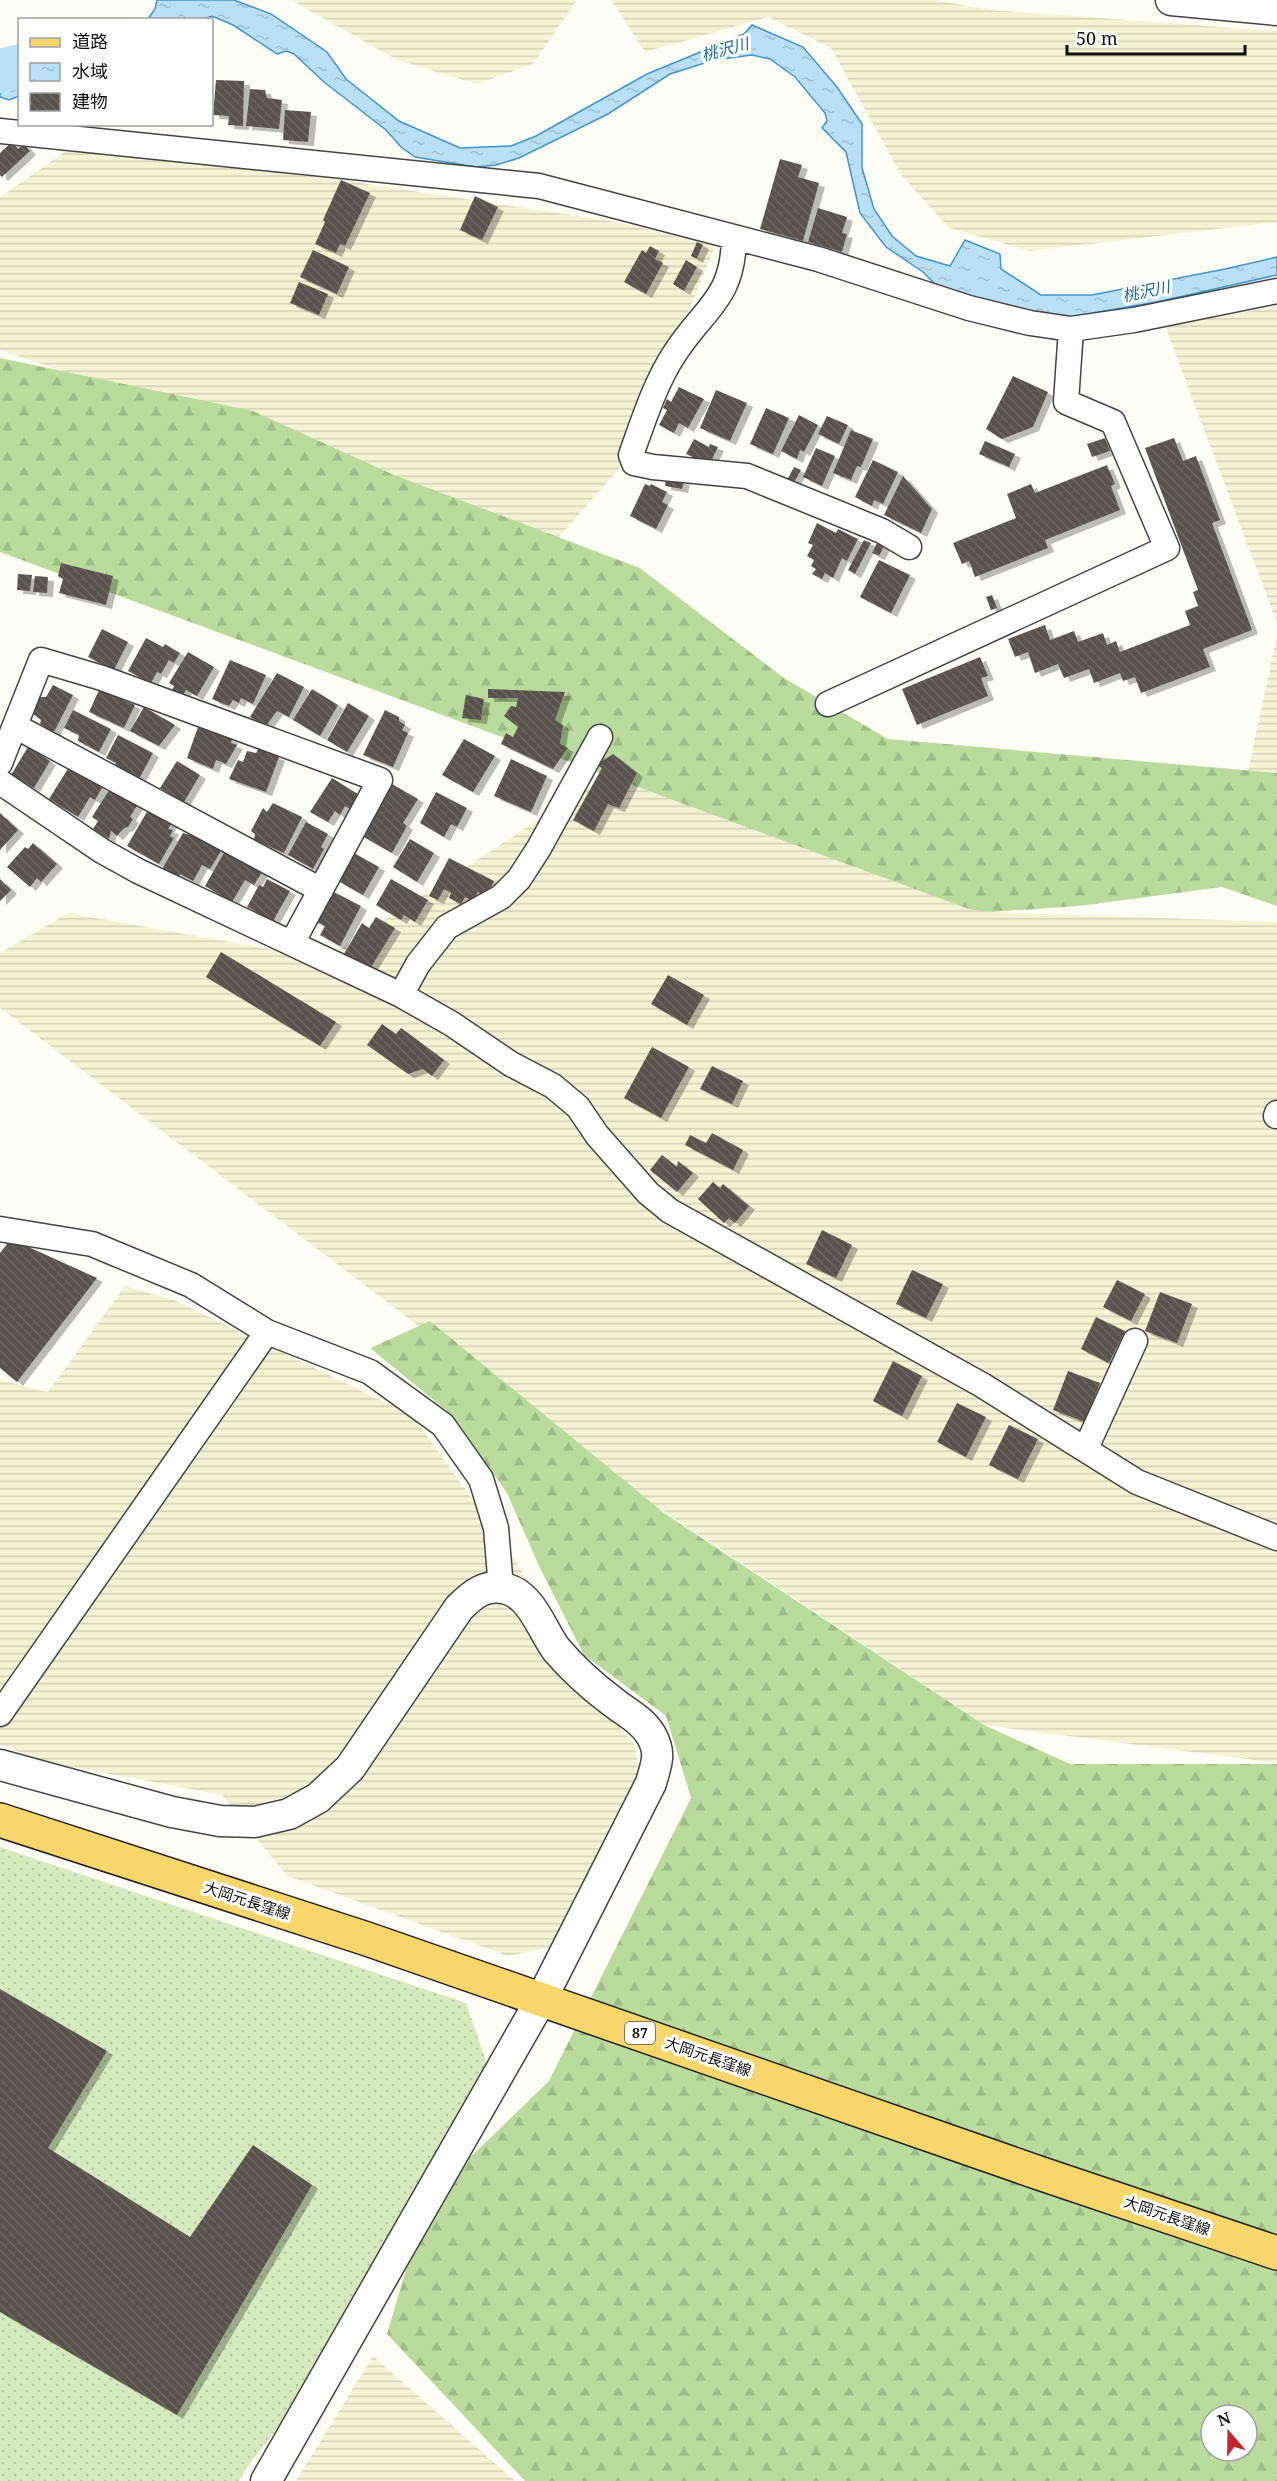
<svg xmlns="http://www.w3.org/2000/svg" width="1277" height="2481" font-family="'Noto Serif','Noto Sans JP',serif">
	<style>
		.farmland { fill: url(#farmland-rules) }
		.grass { fill: url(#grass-dots) }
		.forest { fill: url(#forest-firs); fill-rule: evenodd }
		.water { fill: url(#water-ripples); stroke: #3f96cf; stroke-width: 1.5 }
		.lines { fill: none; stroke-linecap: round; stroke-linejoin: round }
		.river { stroke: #b9e0f7; stroke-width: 44 }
		.building { fill: url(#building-back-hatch); filter: url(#shadow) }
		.minor-casing { stroke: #444; stroke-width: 27 }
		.tertiary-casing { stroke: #444; stroke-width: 33 }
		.primary-casing { stroke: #222; stroke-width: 36 }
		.minor { stroke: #fff; stroke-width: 24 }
		.tertiary { stroke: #fff; stroke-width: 30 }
		.primary { stroke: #f9d66b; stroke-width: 33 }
		.labels { text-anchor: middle; stroke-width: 6; stroke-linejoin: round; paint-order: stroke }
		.shield { fill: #fff; stroke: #585858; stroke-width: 1.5 }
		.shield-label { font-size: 14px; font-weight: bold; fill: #111 }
		.street-label { font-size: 15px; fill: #111; stroke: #fff }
		.water-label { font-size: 16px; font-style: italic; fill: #1768a6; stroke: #fff }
	</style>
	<defs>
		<pattern id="farmland-rules" width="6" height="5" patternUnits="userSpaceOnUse" patternTransform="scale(1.5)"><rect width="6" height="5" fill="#f6f3d4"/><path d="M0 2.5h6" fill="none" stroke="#d2cfb5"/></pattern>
		<pattern id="grass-dots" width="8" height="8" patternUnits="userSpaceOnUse" patternTransform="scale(1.5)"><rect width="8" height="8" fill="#d5ebbd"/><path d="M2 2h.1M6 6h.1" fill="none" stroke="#b6c8a1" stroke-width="1.8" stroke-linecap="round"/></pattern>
		<pattern id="forest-firs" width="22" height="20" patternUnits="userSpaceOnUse" patternTransform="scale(1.5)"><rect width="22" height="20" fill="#b9dc9c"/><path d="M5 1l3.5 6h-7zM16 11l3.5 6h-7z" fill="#9ebc85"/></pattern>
		<pattern id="water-ripples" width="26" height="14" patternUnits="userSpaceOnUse" patternTransform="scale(1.5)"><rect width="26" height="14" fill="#b9e0f7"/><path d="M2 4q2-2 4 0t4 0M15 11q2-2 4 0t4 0" fill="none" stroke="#9ebfd3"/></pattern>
		<pattern id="building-back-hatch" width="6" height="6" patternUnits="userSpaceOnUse" patternTransform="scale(1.5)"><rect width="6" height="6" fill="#5a524d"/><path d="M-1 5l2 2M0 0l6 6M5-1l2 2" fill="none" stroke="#6d6662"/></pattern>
		<filter id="shadow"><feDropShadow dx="6" dy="4" stdDeviation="0" flood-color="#0004"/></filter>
	</defs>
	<rect width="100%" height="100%" fill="#fffdf5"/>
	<path class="farmland" d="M291,0H577L533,64L477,84L397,60Z
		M611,0H936L991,10L1277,31V222L1030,251L949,228L901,175L831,48L768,17L645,52Z
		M69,149L341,180L617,222L715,246L631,455L559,537L0,350V197Z
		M1277,306V623L1165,326Z
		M1277,635V781L1248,771Z
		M606,776L990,912L1277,922V1763L984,1725L653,1504L0,1008V953L68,913L325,959Z
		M125,1286L174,1300L413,1416L511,1554L616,1723L635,1746L639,1774L551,1947L508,1956L287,1876L222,1795L52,1763L0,1745V1380L48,1392Z
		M373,2356L515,2481H296Z"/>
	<path class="grass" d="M0,1847L466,2003L487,2064L355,2325L246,2469L239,2481H0Z"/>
	<path class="forest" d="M0,358L253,411L394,475L640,568L784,678L888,739L1277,773V906L1222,887L1079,906L990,912L969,909L0,552Z
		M430,1321L664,1513L984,1725L1070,1764H1277V2481H525L387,2334L427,2199L549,2081L691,1798L666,1716L584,1655L539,1566L507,1493L453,1416L370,1348ZM1211,2415H1247V2451H1211Z"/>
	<path class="water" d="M157,0H234L271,14L327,52L346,79L399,121L460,148L511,146L536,136L647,74L744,34L752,25L803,47L837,87L862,124V168L874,209L892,236L916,256L950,266L965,240L1000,254L1001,269L1041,295H1092L1225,269L1277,257V275L1157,302L1063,318L1001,308L938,287L923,272L886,247L860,213L846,152L822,128L827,121L825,113L795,77L770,59L752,55L714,60L670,74L608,114L519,158L496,165L476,167L415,157L401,147L386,130L324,82L294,54L287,51L277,54L233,25L212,16L203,19L147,20L155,9Z
		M19,70V96L9,100L0,97V79Z"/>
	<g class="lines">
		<path class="river" d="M0,71L20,66"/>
	</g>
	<path class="building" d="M216,80L244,81L243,126L228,125L229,116L213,115Z
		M250,89L265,90L267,98L282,100L279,129L246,126Z
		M285,110L311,112L308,142L283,140Z
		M12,142L18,149L24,144L30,151L2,177L0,175V153Z
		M780,159L802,165L798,177L819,183L803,241L760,229Z
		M341,180L370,193L345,246L340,244L336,253L315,244L325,222L323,220Z
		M475,196L498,207L482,240L460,230Z
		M818,208L847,217L842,233L847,234L842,252L808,242Z
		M697,242L703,245L697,259L691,256Z
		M650,246L659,251L655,259L663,263L646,294L624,282L642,250L646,253Z
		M313,250L349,267L337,294L300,277Z
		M686,260L697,267L684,291L673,284Z
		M299,282L328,294L319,315L290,303Z
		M1013,376L1048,392L1033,427L1002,439L986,429Z
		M679,387L704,399L688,428L679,423L674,433L659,425L667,410L663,408L667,399L671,402Z
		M716,390L747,403L730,441L700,428Z
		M766,408L789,418L773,454L750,444Z
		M799,415L818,425L804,452L800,450L797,459L781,451Z
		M827,416L848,425L839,444L818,434Z
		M851,430L873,439L861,467L857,466L851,480L833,473Z
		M1105,438L1110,451L1092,457L1087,444Z
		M1174,438L1183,461L1196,456L1220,520L1212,523L1252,630L1203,649L1210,667L1141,693L1135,677L1123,681L1120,673L1094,683L1089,669L1064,678L1058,664L1035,673L1028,652L1015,657L1008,639L1045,625L1050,640L1074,631L1078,642L1103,633L1107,645L1116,641L1120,652L1190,625L1185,611L1198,606L1193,592L1198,590L1145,448Z
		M694,439L709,447L710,444L718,447L709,465L686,454Z
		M985,441L1015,454L1009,467L979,454Z
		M816,448L835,456L822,486L803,477Z
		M873,460L898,472L883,504L874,500L872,506L855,497Z
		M1107,465L1115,484L1111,486L1120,510L1045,540L1048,548L975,577L969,561L962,564L953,543L1016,518L1007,494L1031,484L1035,493Z
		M794,467L801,470L792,486L786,482Z
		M903,476L932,509L921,533L884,515Z
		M666,478L684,481L682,489L665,486Z
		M645,484L650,486L651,484L667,492L662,502L668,505L656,529L630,516Z
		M817,523L836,533L838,529L858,539L847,561L842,558L833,578L825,573L822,579L812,574L816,569L811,566L814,560L807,556L813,545L808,543Z
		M864,540L871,543L855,574L848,570Z
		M878,541L885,544L879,556L872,553Z
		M879,560L910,575L891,613L860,597Z
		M61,563L113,576L106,605L59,593L63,579L58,576Z
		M18,574L32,575L30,591L17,590Z
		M35,576L48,577L47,593L33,592Z
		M992,595L997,608L991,610L986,597Z
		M102,629L128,642L114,670L88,657Z
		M146,638L163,647L165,644L180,653L174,663L169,660L161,674L157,672L151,683L128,671Z
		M188,652L214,667L197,696L186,690L182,697L172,690L174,686L169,683Z
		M980,657L988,676L981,678L988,696L917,725L902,689Z
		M230,660L266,675L253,704L241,698L239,703L233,700L229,706L212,699Z
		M277,673L304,687L289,717L277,711L266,726L250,717Z
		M53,685L73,695L54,732L40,724L41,720L32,713L40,697H46Z
		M312,689L338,705L320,736L293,720Z
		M488,689L565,692L555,720L563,725L560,744L568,748L553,769L501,744L506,733L513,737L518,727L504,716L511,706L516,707L518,698H488Z
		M99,690L135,705L124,728L89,712Z
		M466,695L484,699L481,720L462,718Z
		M348,703L369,716L347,752L327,740Z
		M144,707L175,725L159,746L130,731Z
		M73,710L111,729L99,752L78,741L79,735L64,728Z
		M385,710L399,717V721L405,725L402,730L408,733L393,767L363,755Z
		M198,727L232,739L231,743L237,745L226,764L216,760L213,769L187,758Z
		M118,735L153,753L138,781L114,768L116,763L106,758Z
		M464,739L495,756L473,792L442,775Z
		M28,747L50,761L34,788L11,775Z
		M259,748L279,757L266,792L229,779L238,760L243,762L247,751L256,753Z
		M613,754L637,773L619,808L608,804L594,831L573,820L602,768L596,765Z
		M511,759L547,776L531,812L494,796Z
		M177,761L200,775L184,802L160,788Z
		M69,767L102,788L95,800L90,797L78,817L49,799Z
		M332,778L361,796L352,810L345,806L340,815L335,811L328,822L310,812Z
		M392,784L418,799L403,823L407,826L392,853L362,836Z
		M111,787L138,804L130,817L133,819L128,827L124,828L117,836L111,831L109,839L93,829L98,821L92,817Z
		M436,792L467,808L457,827L451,824L444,837L420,823Z
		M273,803L302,817L284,853L254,840L255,834L251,831L263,808L267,812Z
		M148,810L172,823L168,829L173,830L170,836L174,838L159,864L127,846Z
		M0,813L18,830L0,850Z
		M306,822L328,834L321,847L324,849L313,869L288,855Z
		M193,831L223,848L210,869L202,865L193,881L180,874L177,880L161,871L183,833L191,835Z
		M410,839L434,853L417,882L393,867Z
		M33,843L57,864L41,882L37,878L30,887L7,867L25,847L28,849Z
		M225,851L262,872L254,885L245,880L232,902L205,886Z
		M354,853L379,867L363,895L338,881Z
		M449,858L494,881L486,897L478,892L473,901L465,897L461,904L449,898L451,893L444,889L438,900L429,896Z
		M0,879L11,890L0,901Z
		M267,879L290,891L273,921L247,907L259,885L263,887Z
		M391,879L428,900L415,922L404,915L401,920L376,905Z
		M332,891L361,906L340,946L320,935L325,926L316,922Z
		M376,917L395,928L370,969L344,954L362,923L369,928Z
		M221,952L336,1022L320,1046L206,977Z
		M668,975L704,995L687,1025L651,1004Z
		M382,1024L396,1034L401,1028L444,1060L432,1076L423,1069L408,1074L367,1045Z
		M652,1047L689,1067L661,1118L624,1098Z
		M712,1066L743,1081L732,1104L700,1089Z
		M712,1133L743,1150L733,1170L685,1145L690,1135L706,1143Z
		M662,1155L677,1167L678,1161L693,1173L677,1192L650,1170Z
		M713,1182L720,1188L723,1184L749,1206L735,1223L729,1218L724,1223L698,1199Z
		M822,1230L852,1245L836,1278L806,1264Z
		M11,1239L97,1278L17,1382L0,1368V1253Z
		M912,1270L943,1284L926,1318L896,1304Z
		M1117,1280L1145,1294L1131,1321L1103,1307Z
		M1160,1292L1192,1304L1177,1343L1145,1331Z
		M1096,1317L1125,1331L1109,1363L1081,1349Z
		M893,1361L922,1376L902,1416L873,1401Z
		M1068,1371L1100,1383L1085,1422L1053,1410Z
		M957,1403L986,1417L966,1457L937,1442Z
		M1009,1425L1038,1439L1018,1479L989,1465Z
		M0,1989L107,2051L48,2148L190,2237L253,2145L312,2185L177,2415L0,2312Z"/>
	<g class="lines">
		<g class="minor-casing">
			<path id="minor" d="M0,131L539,186L818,259L969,308L1030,323L1071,329L1134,320L1277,291
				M734,238C733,299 705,307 675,353C655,383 643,422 631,455L634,463L653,467L747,476L882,531L909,547
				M828,704L1167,548L1113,422L1066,402L1071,329
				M15,726L321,890
				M0,763L41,660L102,678L380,780L292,943
				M0,782L102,851L138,871L401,995L452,1024L511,1064L553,1086L578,1107L597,1135L648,1193L670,1211L982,1385L1137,1482L1277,1538
				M401,995L418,964L447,927L501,897L519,879L539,848L600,737
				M1276,1116L1277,1113
				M0,1229L92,1244L191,1285L267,1332L370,1372L443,1425L481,1479L496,1528L501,1588
				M1086,1448L1135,1341
				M0,1714L267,1332"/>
		</g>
		<g class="tertiary-casing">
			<path id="tertiary" d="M1171,0L1277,10
				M0,1765L172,1812L220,1821L255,1822L289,1814L318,1798L350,1768L459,1608C473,1594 486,1583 507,1589C532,1596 542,1630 556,1649C572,1668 593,1687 613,1702C627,1713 642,1720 651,1735C662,1754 656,1764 651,1783L542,1998L266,2481"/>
		</g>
		<g class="primary-casing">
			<path id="primary" d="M0,1820L367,1939L1042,2174L1277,2253"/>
		</g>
		<use href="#minor" class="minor"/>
		<use href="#tertiary" class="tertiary"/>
		<use href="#primary" class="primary"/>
	</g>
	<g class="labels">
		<rect class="shield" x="625" y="2022" width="30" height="22" rx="4.5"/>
		<g class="shield-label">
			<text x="640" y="2038">87</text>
		</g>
		<g class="street-label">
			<text transform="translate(247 1901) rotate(18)" y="5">大岡元長窪線</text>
			<text transform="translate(708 2057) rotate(19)" y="5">大岡元長窪線</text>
			<text transform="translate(1167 2216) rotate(19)" y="5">大岡元長窪線</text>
		</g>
		<g class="water-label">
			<text transform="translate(725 49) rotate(-15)" y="6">桃沢川</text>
			<text transform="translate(1146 291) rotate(-12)" y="6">桃沢川</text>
		</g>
	</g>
	<rect x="18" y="18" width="195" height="108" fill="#ffffff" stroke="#a0a0a0" stroke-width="1.5"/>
	<rect x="30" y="38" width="30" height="9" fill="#f9d66b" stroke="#a0a0a0" stroke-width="1.5"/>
	<text x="72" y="48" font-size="18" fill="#111111">道路</text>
	<rect x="30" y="63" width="30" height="18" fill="url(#water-ripples)" stroke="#a0a0a0" stroke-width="1.5"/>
	<text x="72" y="78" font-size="18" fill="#111111">水域</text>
	<rect x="30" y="93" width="30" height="18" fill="url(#building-back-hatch)" stroke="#a0a0a0" stroke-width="1.5"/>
	<text x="72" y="108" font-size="18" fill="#111111">建物</text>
	<g transform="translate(1229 2433) rotate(340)"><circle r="28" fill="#ffffff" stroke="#a0a0a0" stroke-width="1.5"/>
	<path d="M0-4.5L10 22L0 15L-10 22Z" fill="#c4262e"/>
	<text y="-9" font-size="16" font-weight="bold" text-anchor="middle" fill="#111111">N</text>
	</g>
	<path d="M1067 45v9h178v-9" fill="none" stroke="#111111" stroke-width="3"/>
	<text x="1076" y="45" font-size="18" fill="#111111" stroke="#ffffff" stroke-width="4.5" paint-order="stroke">50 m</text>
</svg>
